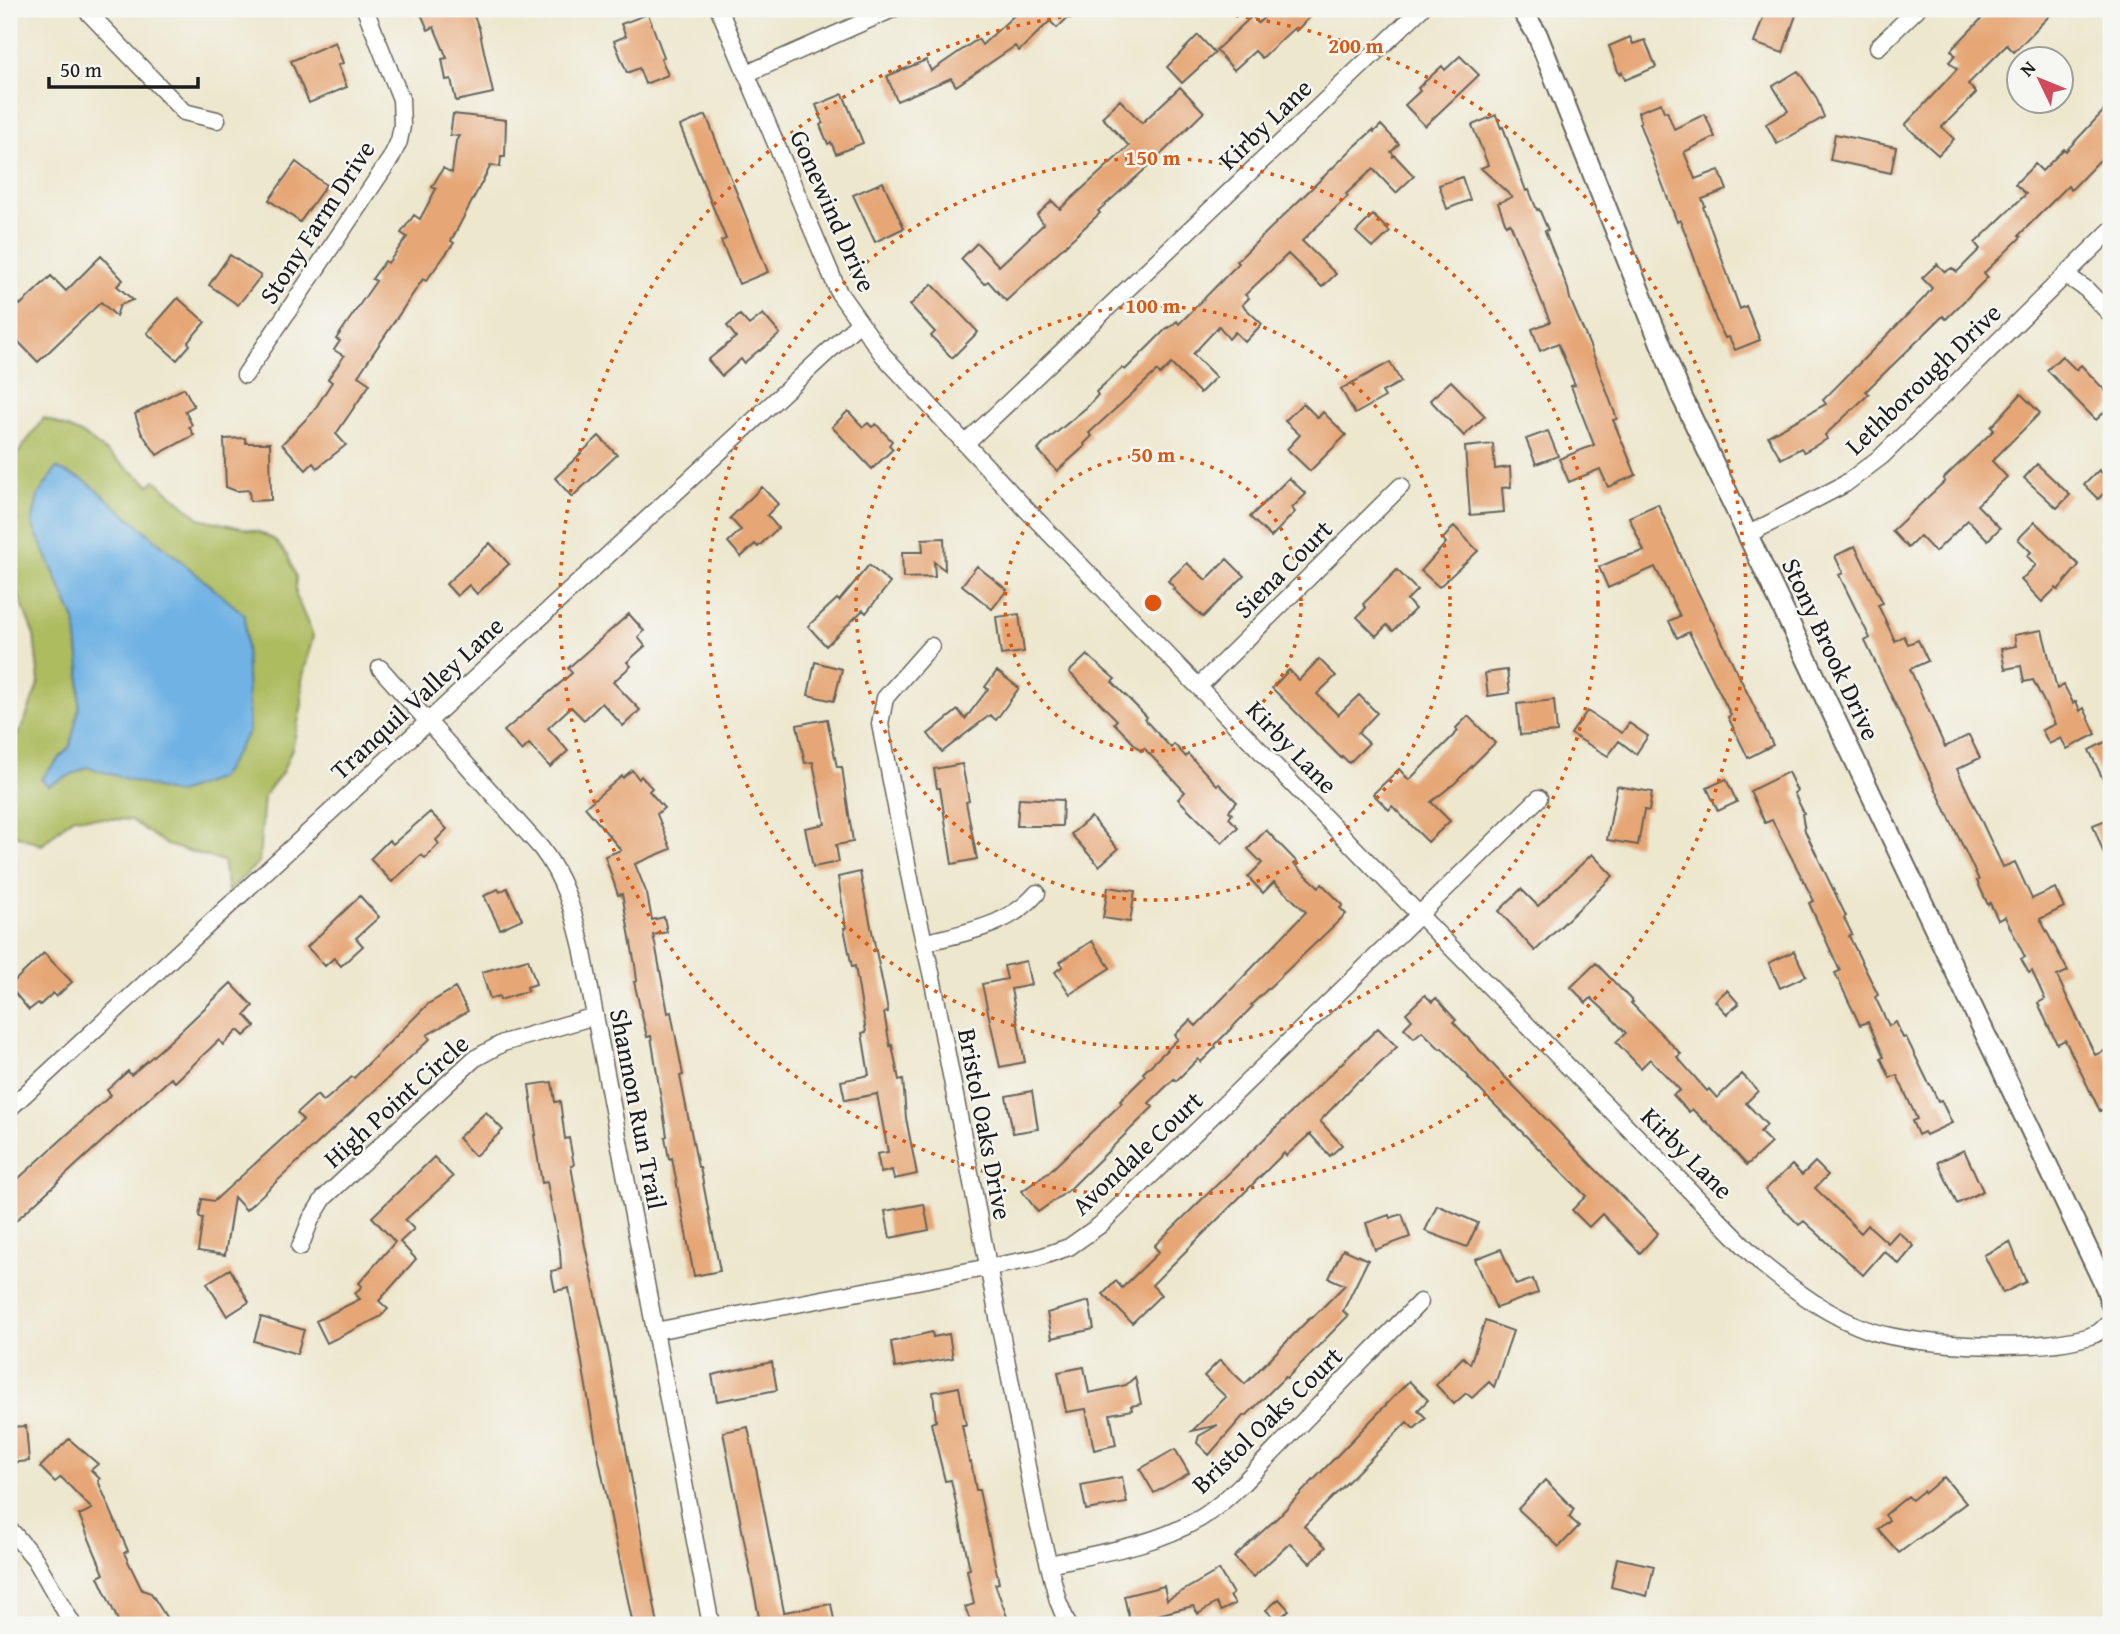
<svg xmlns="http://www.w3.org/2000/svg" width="2120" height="1634" font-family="'Gentium Book Plus',serif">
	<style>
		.green { fill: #adbc5f; stroke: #646c3e; stroke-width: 2 }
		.water { fill: #6fb2e4; stroke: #466780; stroke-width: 2 }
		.building { fill: #e6a674 }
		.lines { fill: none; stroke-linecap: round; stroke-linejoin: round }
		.minor-casing { stroke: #65635a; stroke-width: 19 }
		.tertiary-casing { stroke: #65635a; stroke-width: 23 }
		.minor { stroke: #fff; stroke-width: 16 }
		.tertiary { stroke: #fff; stroke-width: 19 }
		.ring { fill: none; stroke: #de560d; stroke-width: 3.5; stroke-dasharray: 3.5 7 }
		.labels { text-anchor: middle; stroke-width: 5; stroke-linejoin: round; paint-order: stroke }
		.street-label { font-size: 26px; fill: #1c1c1c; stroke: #f6f6f2 }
		.centre { fill: #de560d; stroke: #f6f6f2; stroke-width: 3.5 }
		.ring-label { font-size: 21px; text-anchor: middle; font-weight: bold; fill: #de560d; stroke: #f6f6f2; stroke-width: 5; stroke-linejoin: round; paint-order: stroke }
	</style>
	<rect width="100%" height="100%" fill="#f6f6f2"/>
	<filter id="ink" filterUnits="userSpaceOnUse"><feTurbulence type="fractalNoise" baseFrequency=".0143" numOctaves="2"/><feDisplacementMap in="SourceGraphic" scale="14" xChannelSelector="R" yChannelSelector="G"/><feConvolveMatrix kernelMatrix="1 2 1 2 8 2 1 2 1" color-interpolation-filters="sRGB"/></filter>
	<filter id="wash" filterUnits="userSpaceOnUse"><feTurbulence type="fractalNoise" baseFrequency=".00686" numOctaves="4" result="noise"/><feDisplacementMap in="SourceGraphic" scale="28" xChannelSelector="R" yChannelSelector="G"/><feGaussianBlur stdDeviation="1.57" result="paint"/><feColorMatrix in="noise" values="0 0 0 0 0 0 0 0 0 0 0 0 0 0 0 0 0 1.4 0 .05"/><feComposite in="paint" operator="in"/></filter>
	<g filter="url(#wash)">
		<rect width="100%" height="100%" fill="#ede7ce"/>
		<path class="green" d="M44,418L84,435L150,485L155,480L199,518L259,532L275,540L288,556L296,577V596L313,636L302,680V705L292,749L282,773L264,796L259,862L228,892L223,861L167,845L131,820L73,817L42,845L15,835L9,826V749L24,723L39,682L34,635L9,571V465Z"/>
		<path class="water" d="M56,468L86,481L245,615L249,731L220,778L176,794L87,767L48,786L41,779L70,746L79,708L80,668L75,620L32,524L38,496Z"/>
		<g id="blocks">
			<path class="building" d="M419,9H471L479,28L493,93L456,101L451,79L446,80L442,59L447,58L434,27L428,30Z
				M1021,9H1077L1057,28L1050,21L1019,51L1015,46L956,86L951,78L897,101L887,76L926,60L931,71L978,39L982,45Z
				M1274,9H1303L1310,17L1296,31L1294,28L1262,58L1255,51L1234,70L1216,50L1252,16L1258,23Z
				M1766,9H1798L1783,53L1754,43Z
				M1991,9H2056L2014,52L2007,45L1968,84L1976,93L1942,127L1954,139L1938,155L1905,125L1957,69L1949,62L1955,55L1951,50Z
				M648,14L664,57L661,58L668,75L645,84L639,68L627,73L614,41L626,36L621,24Z
				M1198,35L1215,53L1182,83L1167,67Z
				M1630,37L1633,44L1645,40L1656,67L1625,80L1622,72L1619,74L1609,46Z
				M335,42L343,63L338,65L347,87L309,103L291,61Z
				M1460,56L1479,75L1425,126L1405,105L1420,91L1418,88L1442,66L1445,70Z
				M1798,71L1816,97L1824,117L1777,144L1766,124L1788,111L1773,86Z
				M1180,87L1204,112L1151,164L1098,211L1100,213L1006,301L988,281L984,284L961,259L977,243L999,266L1044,224L1037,215L1052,201L1060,209L1129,146L1102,117L1120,100L1142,123Z
				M843,94L863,143L836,154L831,142L828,144L820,125L823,123L816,105Z
				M1661,103L1664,112L1667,111L1674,129L1705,114L1715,137L1684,152L1695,179L1719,170L1727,190L1702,199L1705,206L1703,207L1740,309L1746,306L1760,340L1735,350L1729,337L1725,338L1716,320L1688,240L1680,220L1677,222L1639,123L1641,122L1638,112Z
				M2111,103V153L2103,161L2101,159L2071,190L2068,186L2019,235L2021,237L1984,273L1988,277L1946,319L1943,316L1866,391L1869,394L1825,435L1827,439L1804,452L1801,448L1781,459L1768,436L1826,404L1823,400L1925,297L1932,288L1922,278L1937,264L1945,272L1952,268L1957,272L1980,249L1975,243L2026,194L2015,184L2035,164L2042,171L2064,149L2066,151Z
				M453,114L506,120L505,157H501L500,167L491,165L451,241L454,243L426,281L423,279L358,376L370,384L336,434L346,445L317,468L313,463L306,470L282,444L313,412L332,382L328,379L344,356L334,350L340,341L336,339L376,281L372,279L385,261L388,263L407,237L401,233L414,215L420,219L436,189L432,187L443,168L452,173L456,141L459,136L450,135Z
				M706,115L768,272L739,284L721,241L726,239L680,126Z
				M1496,115L1501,128L1503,127L1526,191L1529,190L1537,210L1539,209L1548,230L1545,231L1568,289L1570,299L1590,346L1617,419L1613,420L1636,475L1608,487L1600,469L1569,482L1559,459L1594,445L1571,386L1575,385L1558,343L1540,351L1532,329L1550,322L1510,223L1506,225L1498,203L1512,197L1481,168L1488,165L1472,125Z
				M1381,125L1399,144L1391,152L1394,155L1392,157L1395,156L1414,176L1396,193L1373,169L1346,194L1348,196L1302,241L1336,274L1322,287L1288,254L1245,295L1249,298L1242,305L1262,324L1245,342L1235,332L1229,339L1219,326L1193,354L1216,377L1200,393L1171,364L1160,375L1157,371L1089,433L1092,436L1084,444L1085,446L1057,471L1038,450L1044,443L1087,407L1098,395L1096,392L1122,368L1125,370L1168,327L1169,328L1177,321L1179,324L1239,263L1237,261L1351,150L1373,130L1374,132Z
				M1835,134L1896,147L1891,173L1830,160Z
				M296,162L326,185L300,222L269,200Z
				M1462,177L1470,200L1447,209L1439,185Z
				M883,182L904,228L875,242L853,195Z
				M1373,215L1390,232L1373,248L1356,232Z
				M230,255L261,276L238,305L209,285Z
				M101,256L123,280L117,286L133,300L120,305L116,316L101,302L38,362L9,332V293L20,305L51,276L66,291Z
				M932,284L978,332L952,358L931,336L935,332L910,305Z
				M178,298L205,322L188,342L190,345L177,360L147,333Z
				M763,314L780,334L760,351L759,350L744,363L741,359L722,376L708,360L736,337L727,326L740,315L749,325Z
				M2062,356L2076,370L2081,365L2111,397V406L2096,420L2047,370Z
				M1390,362L1401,382L1382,392L1385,397L1355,414L1341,389Z
				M1451,381L1485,416L1464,436L1430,400Z
				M184,388L194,406L185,411L192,425L189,427L194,435L157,455L141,432L135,414Z
				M2021,394L2040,413L1992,461L2007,477L1977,505L2000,528L1988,540L1968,520L1935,552L1920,536L1908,548L1892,531L1945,481L1943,479L1994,430L1991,427Z
				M1303,403L1318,418L1323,412L1346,435L1310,471L1287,449L1300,435L1285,421Z
				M848,411L863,427L868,423L872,427L876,424L892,441L889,445L893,449L872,469L832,427Z
				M1548,431L1558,456L1536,464L1526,439Z
				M599,436L617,455L572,497L555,478Z
				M245,438L246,443H270L271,500L250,501L249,490L236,491L226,487L224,439Z
				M1493,444L1495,469L1510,467L1511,487L1502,488L1504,512L1470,515L1465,447Z
				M2037,464L2070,495L2057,508L2024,478Z
				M2099,470L2111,482V486L2098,499L2084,485Z
				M1289,478L1306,494L1292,508L1295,512L1271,537L1250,517Z
				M762,487L778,504L767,515L778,528L758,547L755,544L741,557L728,542L741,530L730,518Z
				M1658,504L1689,574L1773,745L1748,758L1728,717L1731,715L1689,632L1677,638L1669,621L1680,616L1655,567L1608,588L1599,567L1620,558L1644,551L1629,517Z
				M2035,522L2079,565L2058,590L2056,588L2042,602L2021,580L2036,565L2027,556L2031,552L2018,539Z
				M1454,526L1478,551L1439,587L1421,571L1446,543L1443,539Z
				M944,538L945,570L934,562L935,577L903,578L902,552H923L922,539Z
				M490,543L509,564L477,594L469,585L457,596L446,584Z
				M1855,546L1883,603L1878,605L1895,641L1904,636L1908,644L1918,640L1928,661L1910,669L1945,747L1969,735L1980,758L1957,769L2003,867L2015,862L2032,899L2055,888L2064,907L2040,919L2068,971L2057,976L2065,993L2095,1055L2104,1051L2111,1066V1105L2100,1111L2065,1040L2057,1044L2047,1023L2038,1003L2045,999L2032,971L2029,973L2021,959L2025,957L2005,917L1998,920L1990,903L1988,905L1977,881L1979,880L1865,641L1870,638L1839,575L1843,573L1835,556Z
				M1227,559L1244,576L1203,617L1173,589L1175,588L1168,581L1187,563L1206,580Z
				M869,565L890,583L866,613L863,610L826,646L808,626L837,599L839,601Z
				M977,566L1007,590L992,609L962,585Z
				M1397,570L1417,590L1407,600L1415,609L1393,631L1387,625L1376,636L1357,617L1366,608L1363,604Z
				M629,614L644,631L638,637L645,646L627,662L631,666L613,682L640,710L623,726L602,703L584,720L571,707L548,728L568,751L550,767L529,744L522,751L504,731L572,673L568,668Z
				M1019,614L1024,652L1001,655L996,617Z
				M2042,630L2057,689L2064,685L2073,703L2076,701L2080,711L2084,708L2096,734L2067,749L2061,738L2049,744L2042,730L2055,724L2033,680L2024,682L2021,666L2005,669L2001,649L2016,646L2014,635Z
				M1087,655L1115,679L1112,682L1147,717L1145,720L1171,748L1174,744L1186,757L1188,754L1217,785L1219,784L1237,802L1229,811L1232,814L1229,818L1238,827L1222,843L1178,799L1185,792L1144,748L1141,751L1114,723L1117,720L1069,672Z
				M1319,659L1336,676L1317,694L1338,715L1359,695L1377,713L1358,733L1369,743L1349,763L1342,756L1341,758L1272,688L1289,670L1299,680Z
				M815,662L842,669L834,701L808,695Z
				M1507,670L1510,693L1488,696L1485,673Z
				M997,671L1019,688L996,720L990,715L942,752L928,734L958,710L965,719L988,689L985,687Z
				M1554,700L1557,732L1520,735L1517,704Z
				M1587,711L1622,733L1629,723L1648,736L1636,754L1619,741L1608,756L1571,734Z
				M1468,716L1495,743L1455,783L1431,802L1450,821L1428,842L1392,806L1389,810L1373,794L1399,769L1409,780L1458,731L1456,728Z
				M827,719L837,767H842L853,842L836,845L839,862L813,867L805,828L825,824L813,762L805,763L797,725Z
				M2111,739V796L2089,750Z
				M962,764L969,801L966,802L977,859L952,864L940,788H937L934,769Z
				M632,770L639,779L641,776L652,788L649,791L664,808L657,814L671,849L635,864L647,894L652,920L664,917L667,932L653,935L655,943L668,1013L671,1012L683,1075L680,1076L698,1167H700L720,1271L694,1276L672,1158L669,1159L665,1137L667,1136L651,1036L647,1037L634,982L637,981L635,965L622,894L618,895L605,856L621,850L585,807L622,776L623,778Z
				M1788,772L1797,791L1794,793L1804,813L1802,814L1805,831L1846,916L1844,918L1852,934L1849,936L1878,995L1875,997L1889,1026L1896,1022L1903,1038L1906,1037L1929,1084H1930L1938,1101L1941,1100L1952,1123L1926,1135L1924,1132L1918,1135L1912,1121L1917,1119L1897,1075L1890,1078L1881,1058L1884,1057L1868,1022L1860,1025L1835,973L1840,971L1809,903L1814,901L1772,820L1765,823L1750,791Z
				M1726,779L1737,802L1718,811L1707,788Z
				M1617,786L1652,792L1649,811L1644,810L1638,845L1607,840Z
				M1019,798L1063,800L1062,826H1017Z
				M430,812L447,829L436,840L439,844L425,858L421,855L392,882L370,859L389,840L393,844Z
				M1091,817L1118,849L1099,866L1071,834Z
				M2111,818V869L2110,870L2093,825Z
				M1266,830L1297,862L1294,864L1319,887L1322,884L1343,905L1340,908L1346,914L1251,1005L1253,1006L1215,1045L1216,1047L1201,1062L1198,1059L1176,1081L1174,1079L1149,1103L1153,1107L1069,1190L1038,1212L1022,1191L1048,1173L1122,1103L1120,1101L1145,1076L1143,1073L1178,1039L1175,1035L1190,1020L1196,1026L1306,912L1274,882L1263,893L1248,877L1262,863L1248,849Z
				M1592,854L1613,876L1535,951L1499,911L1521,889L1538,906Z
				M860,872L886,1000L888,1012L884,1013L890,1046L892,1045L899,1080L903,1079L906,1118L917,1174L894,1179L892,1170L881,1173L877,1154L888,1152L877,1094L845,1100L841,1081L869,1075L862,1033L866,1032L855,966L852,967L844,928H846L838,877Z
				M1108,887L1135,891L1130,922L1103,918Z
				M507,888L522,919L500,929L484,896L498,889L500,892Z
				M360,896L379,917L356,938L363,946L341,966L334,958L325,966L307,947Z
				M1092,941L1110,968L1070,994L1055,972L1063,966L1060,962Z
				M1794,951L1806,976L1780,988L1769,963Z
				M44,953L72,982L56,997L53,993L40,1005L38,1003L29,1010L9,986Z
				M528,959L536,984L527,987L528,991L500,1000L499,996L490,999L482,972Z
				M1026,961L1031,985L1011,989L1025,1062L1000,1067L982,984L1007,979L1004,966Z
				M1596,963L1633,1002L1631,1003L1681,1054L1677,1057L1707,1091L1709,1089L1717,1098L1742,1074L1758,1091L1746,1103L1767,1125L1760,1132L1771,1143L1747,1165L1706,1121L1705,1122L1692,1109L1689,1112L1673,1095L1680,1090L1650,1059L1641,1068L1616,1042L1626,1033L1603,1009L1591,998L1586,1003L1571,987Z
				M231,983L253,1006L245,1015L255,1026L244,1036L238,1030L223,1045L219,1040L175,1082L171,1078L9,1227V1187L111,1095L107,1090L128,1071L131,1075L168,1043Z
				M455,988L468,1011L427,1035L430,1039L246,1210L234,1197L225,1255L198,1251L203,1218L199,1217L202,1199L214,1201L303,1120L297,1113L317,1095L323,1102L352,1077L354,1078L428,1004Z
				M1727,990L1739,1004L1727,1014L1715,1001Z
				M1425,995L1432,1002L1436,998L1456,1020L1453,1022L1500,1072L1658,1233L1640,1253L1602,1214L1589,1227L1572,1210L1586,1196L1468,1078L1469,1077L1442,1048L1440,1049L1422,1031L1414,1038L1404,1028L1412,1020L1406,1013Z
				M1378,1028L1397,1047L1369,1074L1360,1081L1359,1080L1320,1121L1342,1145L1330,1156L1310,1134L1286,1156L1284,1153L1152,1285L1161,1295L1132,1323L1103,1294L1116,1281L1122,1288L1159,1252L1154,1246Z
				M552,1082L555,1102L560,1101L565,1139L569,1138L574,1165L571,1166L585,1246L609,1355L658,1625H633L598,1455L569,1288L555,1291L551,1271L561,1269L560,1251L547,1182L542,1183L534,1135H536L529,1085Z
				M1032,1091L1038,1129L1013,1133L1006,1096Z
				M486,1112L503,1130L475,1156L458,1138Z
				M1964,1150L1983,1191L1957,1204L1938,1162Z
				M434,1157L453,1177L405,1220L414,1229L400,1242L416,1259L379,1301L388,1309L380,1317L327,1343L316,1321L360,1299L355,1294L362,1286L359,1283L395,1242L372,1217Z
				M1815,1162L1828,1175L1815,1188L1861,1233L1868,1225L1888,1243L1898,1232L1914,1246L1899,1264L1884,1251L1863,1275L1804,1221L1799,1225L1765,1190L1792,1165L1802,1175Z
				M924,1204L929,1230L890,1238L885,1211Z
				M1437,1205L1478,1223L1467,1247L1425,1231Z
				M1402,1214L1410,1237L1375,1250L1366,1223L1389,1215L1390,1218Z
				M2010,1242L2026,1282L2003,1293L1984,1255Z
				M1343,1249L1368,1260L1343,1311L1348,1316L1287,1378L1285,1377L1246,1416H1243L1209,1455L1197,1443L1199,1436L1218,1425L1192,1431L1226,1397L1204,1376L1220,1360L1245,1384L1311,1317L1312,1318L1345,1285L1329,1278Z
				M1501,1249L1516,1285L1533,1279L1538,1293L1496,1308L1475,1259Z
				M230,1269L249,1302L227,1316L207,1283Z
				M1089,1301L1094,1329L1052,1338L1047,1313Z
				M261,1317L304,1330L297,1354L254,1341Z
				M1485,1321L1513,1331L1494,1387L1489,1382L1472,1398L1466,1393L1454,1404L1436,1385L1463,1357L1470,1364Z
				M932,1332L933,1337L949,1334L953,1358L895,1368L891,1342Z
				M772,1362L777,1390L717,1401L712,1375Z
				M1084,1367L1089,1393L1126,1385L1135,1377L1141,1404L1131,1406L1132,1410L1110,1414L1116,1445L1094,1450L1086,1409L1066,1412L1058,1372Z
				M1409,1381L1428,1400L1418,1410L1426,1418L1414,1429L1407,1422L1304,1526L1326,1547L1310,1563L1290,1543L1253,1577L1234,1557L1276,1519Z
				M959,1387L966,1425H962L969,1462H971L976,1490H979L999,1583L995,1584L1010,1625H972L965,1607L974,1604L967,1570L970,1569L951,1480L945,1481L931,1423L936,1421L933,1392Z
				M26,1426L29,1461L9,1463V1427Z
				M748,1427L784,1612L831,1604L835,1625H755V1617H759L723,1432Z
				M69,1439L98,1464L91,1470L100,1479L98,1481L128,1551L124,1553L142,1590L151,1593L171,1625H120L98,1577L104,1574L79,1515L92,1509L61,1477L55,1482L40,1467Z
				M1175,1449L1189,1473L1154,1493L1140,1469Z
				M1122,1477L1127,1503L1086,1510L1081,1485Z
				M1944,1477L1966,1503L1899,1553L1878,1529L1889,1520L1885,1515L1908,1496L1912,1500L1923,1491L1925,1493Z
				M1545,1480L1574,1509L1569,1517L1579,1526L1559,1547L1518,1509Z
				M1617,1558L1654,1566L1647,1596L1611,1587Z
				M1219,1570L1233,1594L1230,1596L1235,1604L1221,1611L1216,1603L1198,1614L1193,1606L1130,1622L1124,1596L1164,1586L1167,1600Z
				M1279,1599L1289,1610L1277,1621L1266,1610Z"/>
		</g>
	</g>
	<g filter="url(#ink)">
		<use href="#blocks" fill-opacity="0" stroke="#65635a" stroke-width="2"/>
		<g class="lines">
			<g class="minor-casing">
				<path id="minor" d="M85,9L184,112L217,120
					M719,9L839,293L883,355L1025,508L1434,930L1762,1264C1795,1291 1830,1317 1871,1331C1919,1347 2048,1353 2095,1334C2101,1332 2106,1325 2111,1321
					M1878,47L1917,9
					M746,74L893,9
					M2066,275L2086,289L2111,315
					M245,375L391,158L399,141L402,126L401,99L365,9
					M966,443L1421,9
					M1747,535L1845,484L1882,456L2111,230
					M931,646L885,698L880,724L912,889L932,977L1037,1518L1058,1601L1068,1625
					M380,668L541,848C564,878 573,910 582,947L711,1625
					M1199,686L1401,486
					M924,943C965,932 1008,927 1037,893
					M9,1109L859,323
					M300,1247L311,1219L324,1198L474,1059L503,1043L595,1016
					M655,1331L1037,1258L1069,1247L1100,1225L1539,798
					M13,1533L35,1559L73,1625
					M1049,1564C1099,1553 1153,1546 1199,1519C1215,1510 1228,1497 1241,1485L1420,1302"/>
			</g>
			<g class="tertiary-casing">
				<path id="tertiary" d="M1521,9L1537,34L1682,397L2106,1288L2111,1304"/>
			</g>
			<use href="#minor" class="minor"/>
			<use href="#tertiary" class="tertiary"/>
		</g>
	</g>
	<g class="ring">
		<circle cx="1153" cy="603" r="148"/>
		<circle cx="1153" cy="603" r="297"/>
		<circle cx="1153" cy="603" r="445"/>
		<circle cx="1153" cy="603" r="593"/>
	</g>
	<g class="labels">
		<g class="street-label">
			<text transform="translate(1265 124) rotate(-44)" y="9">Kirby Lane</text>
			<text transform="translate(833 211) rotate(66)" y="9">Gonewind Drive</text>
			<text transform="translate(317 222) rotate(-57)" y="9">Stony Farm Drive</text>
			<text transform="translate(1923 379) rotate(-44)" y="9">Lethborough Drive</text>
			<text transform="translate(1283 569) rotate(-45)" y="9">Siena Court</text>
			<text transform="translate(1831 649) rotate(65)" y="9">Stony Brook Drive</text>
			<text transform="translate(417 698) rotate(-43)" y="9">Tranquil Valley Lane</text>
			<text transform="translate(1292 747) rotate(46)" y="9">Kirby Lane</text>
			<text transform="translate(396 1101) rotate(-42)" y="9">High Point Circle</text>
			<text transform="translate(638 1109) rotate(79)" y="9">Shannon Run Trail</text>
			<text transform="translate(985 1124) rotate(79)" y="9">Bristol Oaks Drive</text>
			<text transform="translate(1137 1153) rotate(-43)" y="9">Avondale Court</text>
			<text transform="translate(1687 1153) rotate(45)" y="9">Kirby Lane</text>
			<text transform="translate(1267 1420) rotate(-44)" y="9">Bristol Oaks Court</text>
		</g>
	</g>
	<circle cx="1153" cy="603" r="10" class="centre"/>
	<g class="ring-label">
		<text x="1356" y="53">200 m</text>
		<text x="1153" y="165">150 m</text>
		<text x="1153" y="313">100 m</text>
		<text x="1153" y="462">50 m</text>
	</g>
	<rect width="2120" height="1634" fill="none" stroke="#f6f6f2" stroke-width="35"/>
	<g transform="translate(2040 80) rotate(313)"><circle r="33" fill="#f6f6f2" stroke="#9f9f9c" stroke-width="2"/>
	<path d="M0-5L12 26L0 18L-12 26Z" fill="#d1495b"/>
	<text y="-10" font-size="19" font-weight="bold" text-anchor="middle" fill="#1c1c1c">N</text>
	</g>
	<path d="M49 77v10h149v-10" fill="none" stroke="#1c1c1c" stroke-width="3.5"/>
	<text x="60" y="77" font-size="21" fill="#1c1c1c" stroke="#f6f6f2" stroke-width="5" paint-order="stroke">50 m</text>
</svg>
